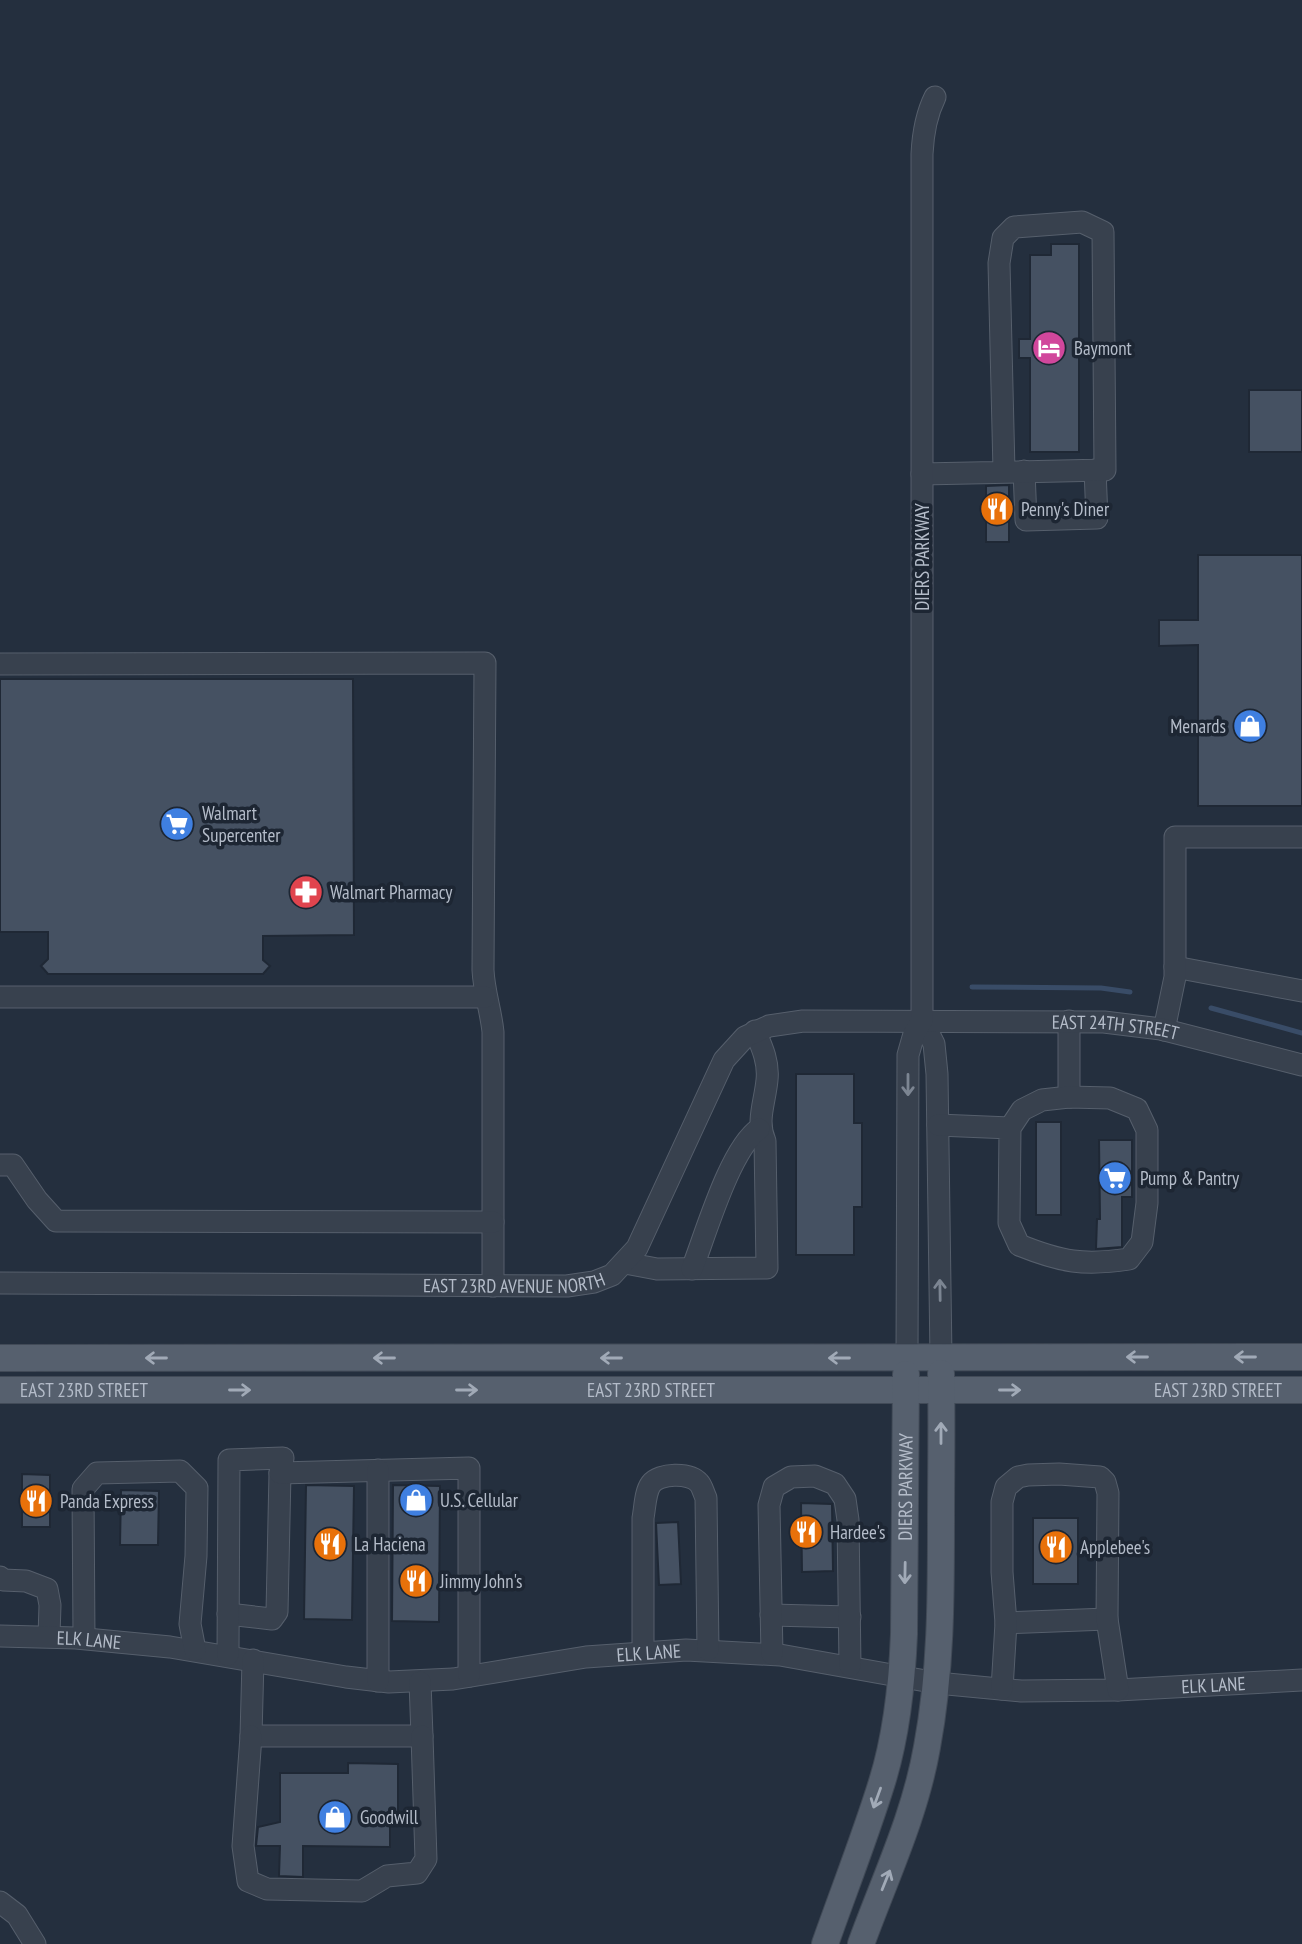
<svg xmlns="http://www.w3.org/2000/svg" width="1302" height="1944" font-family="'PT Sans Narrow',sans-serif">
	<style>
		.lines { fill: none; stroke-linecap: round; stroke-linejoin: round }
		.stream { stroke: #394c67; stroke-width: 5 }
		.building { fill: #455162; stroke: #1f2835; stroke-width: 2 }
		.minor-casing { stroke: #565f6c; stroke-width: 23 }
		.major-casing { stroke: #414a57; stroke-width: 28 }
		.minor { stroke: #38414e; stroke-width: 21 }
		.major { stroke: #56606e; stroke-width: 26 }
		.oneway { stroke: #7c8592 }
		.oneway2 { stroke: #a1aab7 }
		.labels { text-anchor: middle; stroke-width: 7; stroke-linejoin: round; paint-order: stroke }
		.poi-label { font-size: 19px; fill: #b4bcc9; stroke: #1d2633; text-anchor: start }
		.street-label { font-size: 19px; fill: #b4bcc9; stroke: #1d2633 }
	</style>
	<rect width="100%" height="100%" fill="#242f3e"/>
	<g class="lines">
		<path class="stream" d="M972,987L1101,988L1130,992
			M1211,1008L1302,1033"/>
	</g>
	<path class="building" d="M1051,244H1079V452H1030V358H1019V339H1030V255H1051Z
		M1249,390H1302V452H1249Z
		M1009,485V542H986V486Z
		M1198,555H1302V806H1198V645L1159,646V620H1198Z
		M0,679H353L354,935L263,936V960L270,966L263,974H48L41,966L48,959V932H0Z
		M796,1074H854V1123H862V1207H854V1255H796Z
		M1036,1122H1061V1215H1036Z
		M1099,1140H1132V1197H1122V1247L1096,1249L1097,1219H1100Z
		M22,1474L50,1475V1527H22Z
		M306,1485L354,1486L352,1620L304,1619Z
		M393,1485L440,1486L439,1622L392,1621Z
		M121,1490L159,1491L158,1545H120Z
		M801,1503L832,1504L833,1571L802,1572Z
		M1033,1518H1078V1584H1033Z
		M678,1522L681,1584L659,1585L656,1523Z
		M348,1763L398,1764V1812H390V1847L303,1846V1877L279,1876L280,1846H256L258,1827L280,1822V1773H348Z"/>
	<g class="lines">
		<g class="minor-casing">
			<g id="minor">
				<path d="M1024,471L1026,520L1097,518L1095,470"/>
				<path d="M922,474L1105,470L1103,232L1082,222L1014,227L1003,238L999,263L1004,471"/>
				<path d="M0,664L485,663L483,970C484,992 491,1011 493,1032V1286"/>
				<path d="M1175,967L1302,991"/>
				<path d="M0,997H485"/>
				<path d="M922,1020L934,1044L937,1074L941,1358"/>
				<path d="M1069,1021V1097"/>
				<path d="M1164,1030L1175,977V837H1302"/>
				<path d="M938,1125L1010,1128L1009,1223L1019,1245C1061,1262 1084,1266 1129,1259L1142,1242L1147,1203V1130L1137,1109L1110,1098L1069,1097L1042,1100L1022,1110L1010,1128"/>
				<path d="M0,1165H13L37,1200L56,1221L493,1222"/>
				<path d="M625,1263L657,1269L767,1268L765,1141C756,1121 765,1102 767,1080C769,1062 762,1047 755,1031"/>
				<path d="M692,1269C706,1233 730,1149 759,1129"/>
				<path id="s1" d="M0,1283L567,1286L594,1282L612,1275L637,1248L724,1060L745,1037L769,1026L803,1021L1104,1022L1161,1029L1302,1065"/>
				<path d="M907,1358L908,1055L914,1034L922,1020V154C923,133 926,115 935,97"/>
				<path d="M0,1577L3,1580L26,1581L47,1589L50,1605L49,1636"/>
				<path d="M228,1614L272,1619L277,1612L280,1473"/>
				<path d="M771,1615L850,1617"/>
				<path d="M1006,1623L1107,1619"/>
				<path id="s2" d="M0,1636L76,1638L170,1647L346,1677L389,1682L453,1679L586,1657L686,1650L780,1655L937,1683L1021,1691L1118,1690L1302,1680"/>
				<path d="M84,1638L83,1489L97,1473L180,1471L197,1488L196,1556L190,1624L195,1650"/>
				<path d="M643,1652V1518C645,1508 645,1492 651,1484C659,1473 690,1472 699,1483C702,1486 704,1494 706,1498L708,1650"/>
				<path d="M772,1654L769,1505L774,1487L791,1477L815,1476L835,1484L845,1499L848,1520L850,1666"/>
				<path d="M228,1655L229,1460L283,1458L280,1473L469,1468V1676"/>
				<path d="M253,1660L251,1736H422L420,1682"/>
				<path d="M378,1681V1470"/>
				<path d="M1002,1689L1006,1623L1002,1572V1502L1006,1487L1018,1477L1028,1475L1059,1474L1100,1477L1105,1482L1108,1493L1107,1619L1118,1690"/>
				<path d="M251,1736L243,1846L248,1881L267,1889L362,1891L387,1876L417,1873L426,1859L422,1736"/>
				<path d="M0,1902L17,1915L35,1944"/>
			</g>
		</g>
		<g class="major-casing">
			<g id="major">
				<path d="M0,1358L1302,1357"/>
				<path id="s3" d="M0,1390H1302"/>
				<path id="s4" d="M825,1944C844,1890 865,1837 882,1782C897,1734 902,1684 904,1634L906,1374"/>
				<path d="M861,1944C885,1878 915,1816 927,1747C941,1672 941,1598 941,1523C941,1473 942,1423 941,1373"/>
			</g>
		</g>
		<use href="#minor" class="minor"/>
		<use href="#major" class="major"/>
	</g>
	<defs><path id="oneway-shaft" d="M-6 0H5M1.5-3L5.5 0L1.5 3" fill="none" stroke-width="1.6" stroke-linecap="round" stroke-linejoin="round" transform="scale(1.75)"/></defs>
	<g class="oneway">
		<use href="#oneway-shaft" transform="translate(908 1085) rotate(90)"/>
		<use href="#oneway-shaft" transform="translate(940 1290) rotate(-91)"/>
	</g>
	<g class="oneway2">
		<use href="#oneway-shaft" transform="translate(1137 1357) rotate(180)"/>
		<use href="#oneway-shaft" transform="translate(1245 1357) rotate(180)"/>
		<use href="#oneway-shaft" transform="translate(156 1358) rotate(-180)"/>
		<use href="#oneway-shaft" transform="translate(384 1358) rotate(-180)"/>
		<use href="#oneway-shaft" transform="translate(611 1358) rotate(-180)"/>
		<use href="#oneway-shaft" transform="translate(839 1358) rotate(-180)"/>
		<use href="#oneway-shaft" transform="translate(240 1390)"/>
		<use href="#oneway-shaft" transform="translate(467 1390)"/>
		<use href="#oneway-shaft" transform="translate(1010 1390)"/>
		<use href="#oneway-shaft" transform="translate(941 1433) rotate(-90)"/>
		<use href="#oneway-shaft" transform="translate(905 1573) rotate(91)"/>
		<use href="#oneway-shaft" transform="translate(877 1798) rotate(110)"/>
		<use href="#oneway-shaft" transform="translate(886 1880) rotate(-68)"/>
	</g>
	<defs>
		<g id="hotel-disc" transform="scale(1.75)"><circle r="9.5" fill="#d1479c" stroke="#1d2633"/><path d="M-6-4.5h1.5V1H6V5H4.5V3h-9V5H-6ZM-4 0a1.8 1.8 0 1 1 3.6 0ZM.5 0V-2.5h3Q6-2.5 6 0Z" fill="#fff"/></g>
		<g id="restaurant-disc" transform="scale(1.75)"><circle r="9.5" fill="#e8710a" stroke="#1d2633"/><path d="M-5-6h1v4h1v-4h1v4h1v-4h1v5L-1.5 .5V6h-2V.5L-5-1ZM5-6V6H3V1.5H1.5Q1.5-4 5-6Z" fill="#fff"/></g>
		<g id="shop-disc" transform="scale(1.75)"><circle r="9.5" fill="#3f7fe0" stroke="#1d2633"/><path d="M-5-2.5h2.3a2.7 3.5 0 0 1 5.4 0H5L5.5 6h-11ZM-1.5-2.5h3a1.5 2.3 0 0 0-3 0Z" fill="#fff"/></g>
		<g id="supermarket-disc" transform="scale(1.75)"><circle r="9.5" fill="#3f7fe0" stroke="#1d2633"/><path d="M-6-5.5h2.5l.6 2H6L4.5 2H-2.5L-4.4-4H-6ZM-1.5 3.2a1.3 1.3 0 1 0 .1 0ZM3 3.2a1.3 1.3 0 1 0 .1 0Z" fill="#fff"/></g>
		<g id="pharmacy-disc" transform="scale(1.75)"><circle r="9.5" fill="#e0444e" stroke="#1d2633"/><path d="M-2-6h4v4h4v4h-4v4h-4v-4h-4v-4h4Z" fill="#fff"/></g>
	</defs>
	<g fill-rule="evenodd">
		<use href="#hotel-disc" x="1049" y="348"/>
		<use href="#restaurant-disc" x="997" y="509"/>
		<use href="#shop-disc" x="1250" y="726"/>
		<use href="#supermarket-disc" x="177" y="824"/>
		<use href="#pharmacy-disc" x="306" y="892"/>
		<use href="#supermarket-disc" x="1115" y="1178"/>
		<use href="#shop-disc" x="416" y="1500"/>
		<use href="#restaurant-disc" x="36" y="1501"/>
		<use href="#restaurant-disc" x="806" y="1532"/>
		<use href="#restaurant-disc" x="330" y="1544"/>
		<use href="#restaurant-disc" x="1056" y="1547"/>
		<use href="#restaurant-disc" x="416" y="1581"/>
		<use href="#shop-disc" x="335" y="1817"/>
	</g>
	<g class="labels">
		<g class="poi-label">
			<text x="1074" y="355">Baymont</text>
			<text x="1021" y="516">Penny's Diner</text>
			<text x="1226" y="733" text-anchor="end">Menards</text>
			<text x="202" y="820">Walmart<tspan x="202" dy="22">Supercenter</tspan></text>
			<text x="330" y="899">Walmart Pharmacy</text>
			<text x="1140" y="1185">Pump &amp; Pantry</text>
			<text x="440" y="1507">U.S. Cellular</text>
			<text x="60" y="1508">Panda Express</text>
			<text x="830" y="1539">Hardee's</text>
			<text x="354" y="1551">La Haciena</text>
			<text x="1080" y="1554">Applebee's</text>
			<text x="440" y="1588">Jimmy John's</text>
			<text x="360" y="1824">Goodwill</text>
		</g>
		<g class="street-label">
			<text transform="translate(922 557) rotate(-90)" y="7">DIERS PARKWAY</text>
			<text dy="7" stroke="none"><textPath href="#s1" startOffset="1262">EAST 24TH STREET</textPath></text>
			<text dy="7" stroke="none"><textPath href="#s1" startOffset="514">EAST 23RD AVENUE NORTH</textPath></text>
			<text dy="7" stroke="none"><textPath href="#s3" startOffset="1218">EAST 23RD STREET</textPath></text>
			<text dy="7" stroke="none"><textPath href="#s3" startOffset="84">EAST 23RD STREET</textPath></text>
			<text dy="7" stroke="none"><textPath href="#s3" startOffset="651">EAST 23RD STREET</textPath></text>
			<text dy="7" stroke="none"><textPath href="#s4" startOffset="469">DIERS PARKWAY</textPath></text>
			<text dy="7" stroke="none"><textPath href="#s2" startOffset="89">ELK LANE</textPath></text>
			<text dy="7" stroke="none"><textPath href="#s2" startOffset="654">ELK LANE</textPath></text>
			<text dy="7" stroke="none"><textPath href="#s2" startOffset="1222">ELK LANE</textPath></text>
		</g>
	</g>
</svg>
